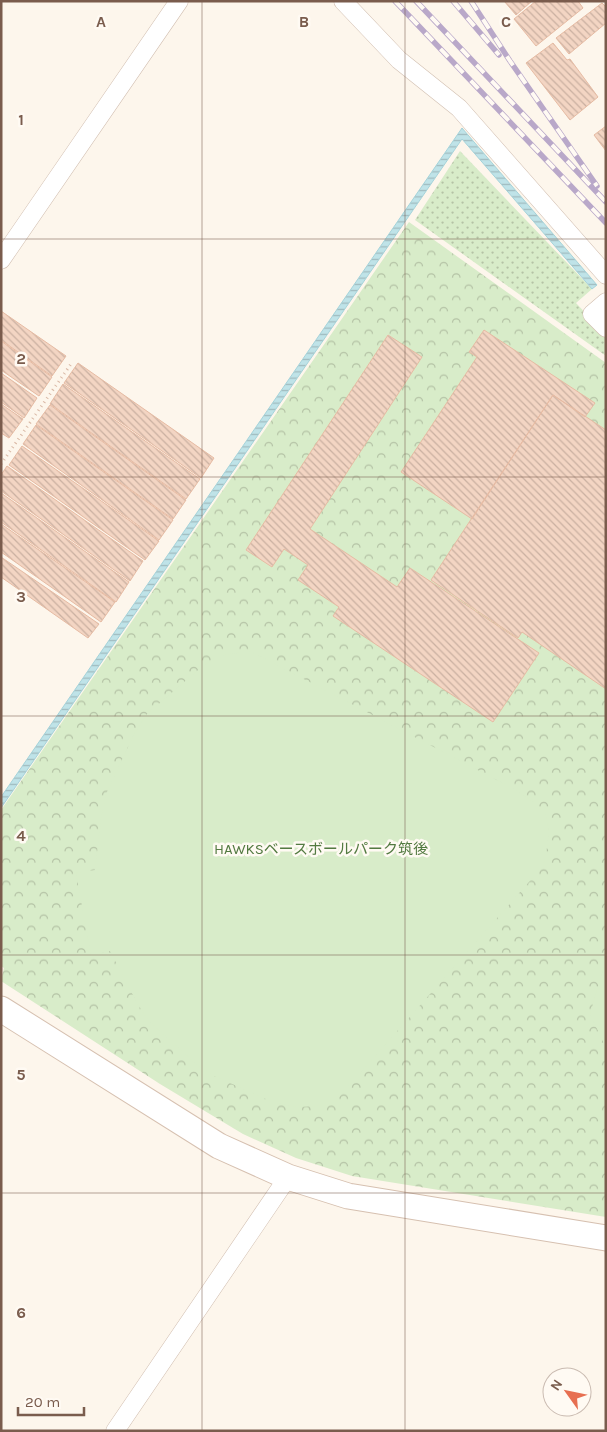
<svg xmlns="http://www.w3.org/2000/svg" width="607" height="1432" font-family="Karla,'Noto Sans JP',sans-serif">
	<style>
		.grass { fill: url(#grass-dots) }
		.park { fill: url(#park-crowns) }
		.pitch { fill: #d8ecc9 }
		.water { fill: url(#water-rules); stroke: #a5d3da }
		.building { fill: url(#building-back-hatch); stroke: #e6bba3 }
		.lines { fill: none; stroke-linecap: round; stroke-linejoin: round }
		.street-casing { stroke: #d1beb0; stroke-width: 19 }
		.secondary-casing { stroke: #d6c0b0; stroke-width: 27 }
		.path { stroke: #d9b8a5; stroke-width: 3; stroke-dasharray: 1 4; stroke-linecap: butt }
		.street { stroke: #fff; stroke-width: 18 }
		.secondary { stroke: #fff; stroke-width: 25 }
		.rail-casing { stroke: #b9a8c9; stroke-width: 5.5 }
		.rail { stroke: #fffaf3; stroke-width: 4; stroke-dasharray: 11; stroke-linecap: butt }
		.grid { fill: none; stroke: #7a5c4d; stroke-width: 1; stroke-opacity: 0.55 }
		.labels { text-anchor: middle; stroke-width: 5; stroke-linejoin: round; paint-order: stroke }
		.park-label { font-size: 15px; fill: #537a41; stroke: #fffaf3 }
		.grid-label { font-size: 16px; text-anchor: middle; font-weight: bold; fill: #7a5c4d; stroke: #fffaf3; stroke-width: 5; stroke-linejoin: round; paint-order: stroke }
	</style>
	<defs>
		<pattern id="grass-dots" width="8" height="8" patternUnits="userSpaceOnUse" patternTransform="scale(1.25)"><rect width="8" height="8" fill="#d8ecc9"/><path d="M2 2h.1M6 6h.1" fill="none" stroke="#b4c2a5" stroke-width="1.8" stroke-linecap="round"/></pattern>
		<pattern id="park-crowns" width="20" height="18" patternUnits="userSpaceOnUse" patternTransform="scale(1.25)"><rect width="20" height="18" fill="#d8ecc9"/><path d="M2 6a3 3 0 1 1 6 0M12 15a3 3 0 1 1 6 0" fill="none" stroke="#b4c2a5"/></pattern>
		<pattern id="water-rules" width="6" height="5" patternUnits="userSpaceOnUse" patternTransform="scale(1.25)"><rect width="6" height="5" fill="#bfe3e8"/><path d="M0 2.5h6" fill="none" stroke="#a0bbbe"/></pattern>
		<pattern id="building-back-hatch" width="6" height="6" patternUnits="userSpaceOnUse" patternTransform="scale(1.25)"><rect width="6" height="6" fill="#f3d5c3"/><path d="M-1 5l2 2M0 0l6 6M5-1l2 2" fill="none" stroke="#cab0a1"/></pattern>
	</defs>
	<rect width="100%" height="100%" fill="#fdf6ec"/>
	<path class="grass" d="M460,151L592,289L576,303L606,335V356L415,220Z"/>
	<path class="park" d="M409,222L606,363V1217L352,1176L296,1158L243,1134L160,1084L1,981L4,968L1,966V810Z"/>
	<path class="pitch" d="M250,651L512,788C522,795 541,804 546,816C551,831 547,851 543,866L332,1105L298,1107L275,1103L214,1076L197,1065L148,1020L137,1003L110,951L91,956L76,873L95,870L101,818L106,794L134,734L147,714L198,670L217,656Z
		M606,959V1048L590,1014Z"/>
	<path class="water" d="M462,128L597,285L592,289L462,139L1,808V797Z"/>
	<path class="building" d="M504,1H532L516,15Z
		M536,1H578L583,8L536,46L514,19Z
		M602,3L606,7V23L569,54L556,38Z
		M553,43L567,60L570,59L598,97L570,120L526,63Z
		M606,126V151L594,135Z
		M1,311L66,356L52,376L1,340Z
		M484,330L595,403L585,417L553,395L472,519L401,472L477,357L469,352Z
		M388,335L422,357L310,529L397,587L410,568L539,653L493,722L333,616L339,607L298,580L308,565L284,549L272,567L246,550Z
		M1,341L52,377L39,396L1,370Z
		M78,363L214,458L201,478L64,383Z
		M1,373L37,398L24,418L1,402Z
		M63,384L200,479L186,499L50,404Z
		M553,395L606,430V689L522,632L518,638L431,580Z
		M1,404L23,419L9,438L1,433Z
		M50,405L186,500L173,519L36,424Z
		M36,425L173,520L159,540L23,444Z
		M22,446L159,541L145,560L9,465Z
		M7,466L143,561L130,581L1,491V475Z
		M1,493L129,582L116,602L1,522Z
		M1,524L115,602L101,622L1,552Z
		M1,557L99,624L88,638L1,577Z"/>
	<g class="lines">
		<g class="street-casing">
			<path id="street" d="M343,1L399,60L459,108L606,275
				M1,260L179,1
				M606,302L592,314L606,328
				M115,1431L288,1177"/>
		</g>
		<g class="secondary-casing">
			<path id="secondary" d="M1,1009L219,1146L288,1177L348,1196L606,1238"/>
		</g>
		<path class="path" d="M1,464L71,364"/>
		<use href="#street" class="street"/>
		<use href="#secondary" class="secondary"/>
		<g class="rail-casing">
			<path id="rail" d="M395,1L606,223
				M416,1L606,202
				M453,1L499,55
				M471,1L510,61L597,186"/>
		</g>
		<use href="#rail" class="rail"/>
	</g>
	<path class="grid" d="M202,1V1431M405,1V1431M1,239H606M1,477H606M1,716H606M1,955H606M1,1193H606"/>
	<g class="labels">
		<g class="park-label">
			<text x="321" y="854">HAWKSベースボールパーク筑後</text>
		</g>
	</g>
	<g class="grid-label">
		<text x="101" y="27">A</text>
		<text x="304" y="27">B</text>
		<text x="506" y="27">C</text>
		<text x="21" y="125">1</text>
		<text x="21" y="364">2</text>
		<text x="21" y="602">3</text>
		<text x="21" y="841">4</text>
		<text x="21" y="1080">5</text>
		<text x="21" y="1318">6</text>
	</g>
	<rect width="607" height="1432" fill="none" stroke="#7a5c4d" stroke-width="5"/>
	<g transform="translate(567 1392) rotate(303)"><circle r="24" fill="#fffaf3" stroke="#cabbb1"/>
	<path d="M0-4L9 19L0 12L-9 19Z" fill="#e76f51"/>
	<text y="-8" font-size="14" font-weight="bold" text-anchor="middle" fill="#7a5c4d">N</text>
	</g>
	<path d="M18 1407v8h66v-8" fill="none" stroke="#7a5c4d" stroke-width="2.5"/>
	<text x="25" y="1407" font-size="15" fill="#7a5c4d" stroke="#fffaf3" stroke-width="4" paint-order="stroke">20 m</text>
</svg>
